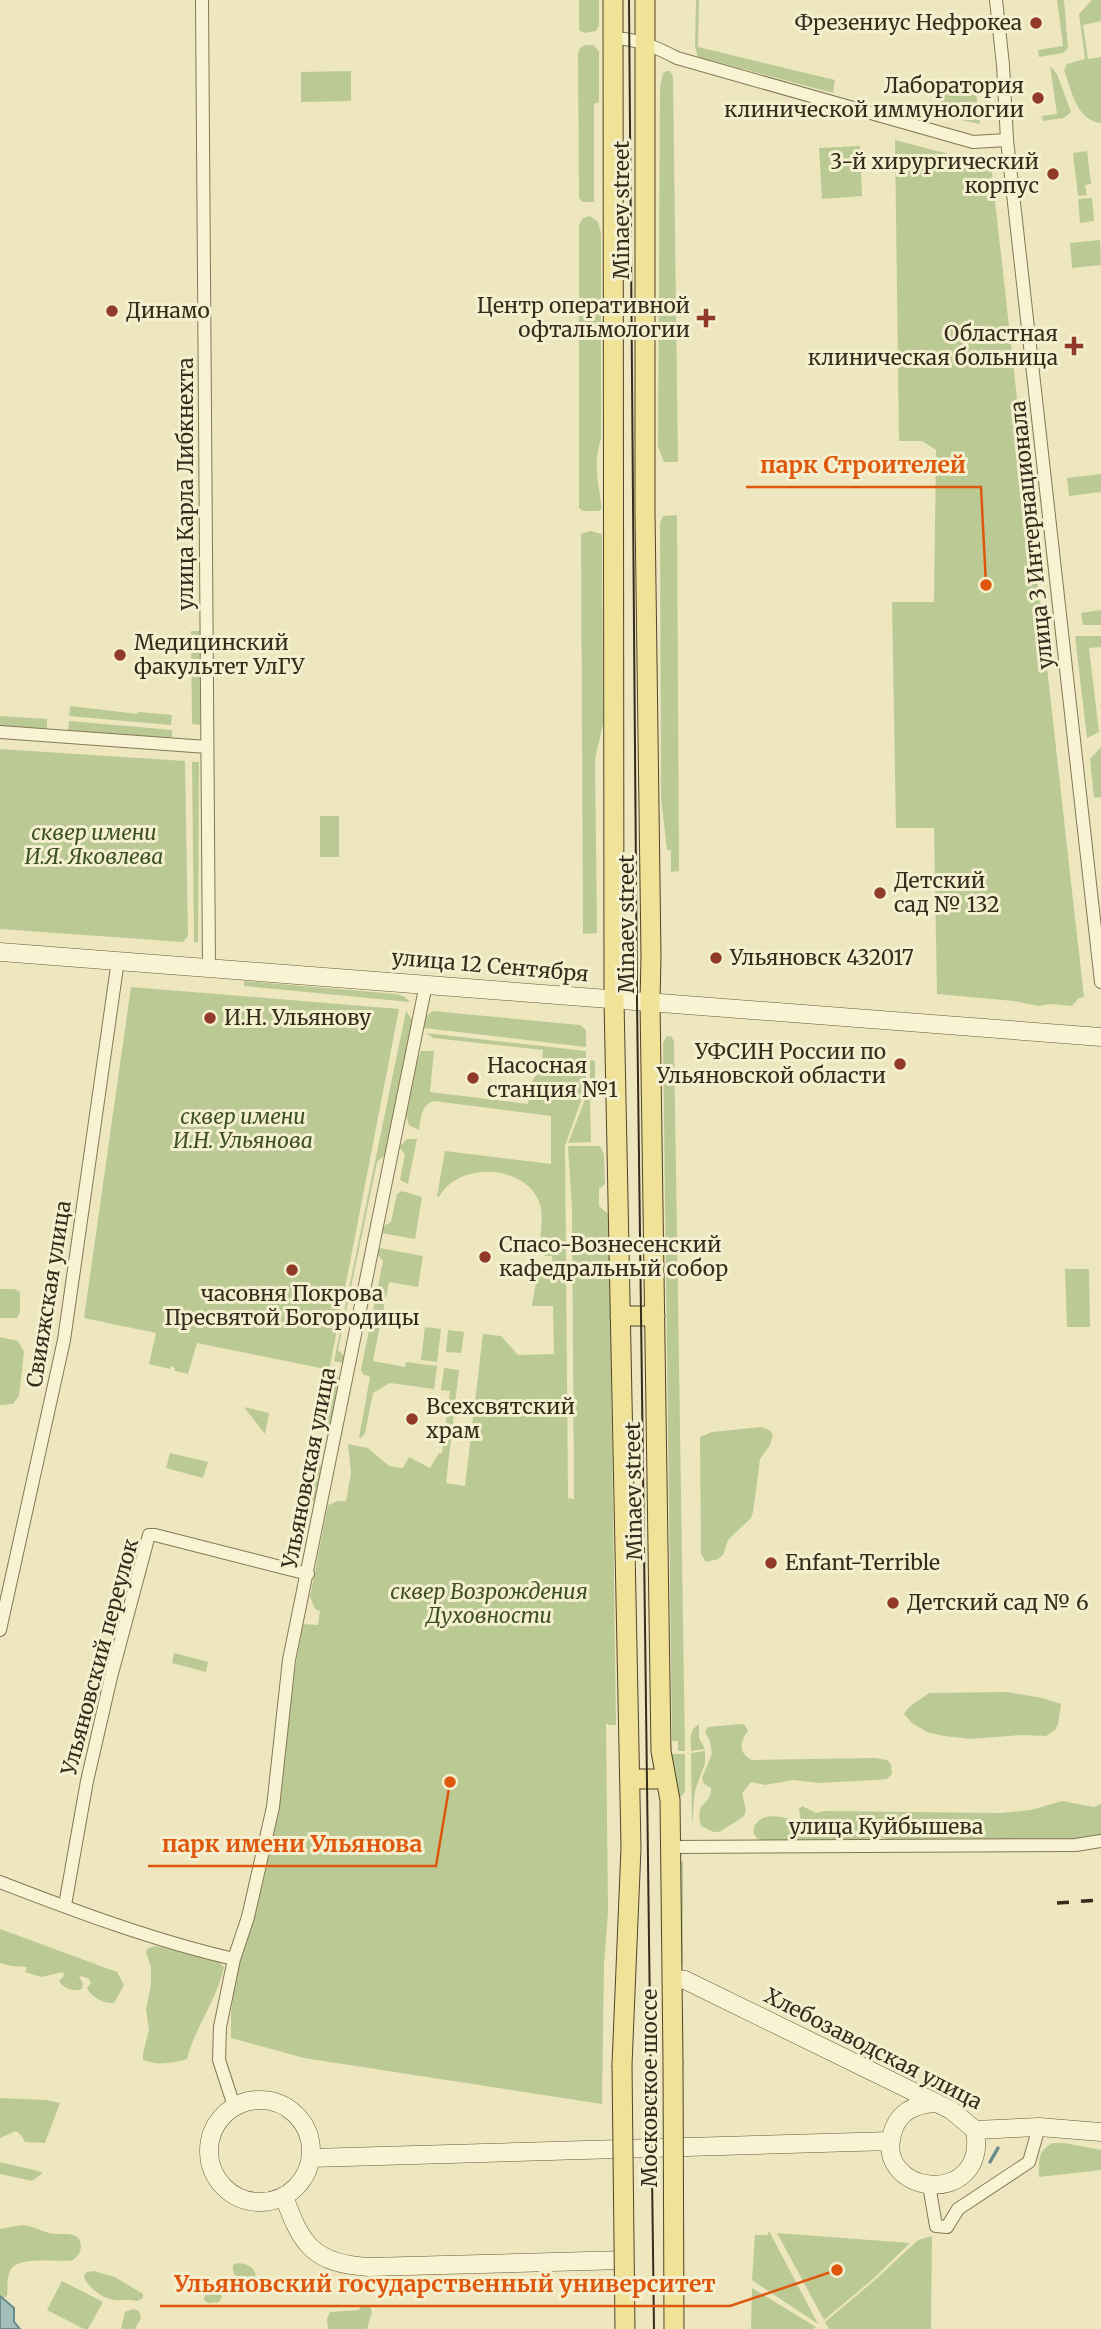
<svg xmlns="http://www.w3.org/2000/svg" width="1101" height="2329" font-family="Merriweather,serif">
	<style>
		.green { fill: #bbca94 }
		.water { fill: #a2bfbb; stroke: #6a8c89; stroke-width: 2 }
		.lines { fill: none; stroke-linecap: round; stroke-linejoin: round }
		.stream { stroke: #6a8c89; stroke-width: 3.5 }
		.street-casing { stroke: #857758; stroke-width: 14 }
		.secondary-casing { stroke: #66583b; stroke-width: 19 }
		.primary-casing { stroke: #52442c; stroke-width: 21 }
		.street { stroke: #f8f3d2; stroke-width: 12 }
		.secondary { stroke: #f8f3d2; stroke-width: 18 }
		.primary { stroke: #f0e397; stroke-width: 19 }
		.tram { stroke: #352c1c; stroke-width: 2 }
		.rail { stroke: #352c1c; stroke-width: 3.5; stroke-dasharray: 12 12; stroke-linecap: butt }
		.primary-bridge-casing { stroke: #52442c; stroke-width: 21; stroke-linecap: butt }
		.primary-bridge { stroke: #f0e397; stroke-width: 19 }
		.poi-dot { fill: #923a29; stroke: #f4f0cf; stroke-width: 2.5 }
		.labels { text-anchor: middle; stroke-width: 6; stroke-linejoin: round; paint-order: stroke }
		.poi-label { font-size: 21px; fill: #352c1c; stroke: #f4f0cf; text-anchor: start }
		.street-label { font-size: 21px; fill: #352c1c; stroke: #f4f0cf }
		.park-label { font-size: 21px; font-style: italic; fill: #3e5123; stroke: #f4f0cf }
		.leader { fill: none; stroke: #df570d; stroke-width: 2.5 }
		.callout-dot { fill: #df570d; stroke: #f4f0cf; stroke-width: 2.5 }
		.callout-label { font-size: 23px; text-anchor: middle; font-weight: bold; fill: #df570d; stroke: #f4f0cf; stroke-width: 6; stroke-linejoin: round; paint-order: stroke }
	</style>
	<rect width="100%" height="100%" fill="#ede6bf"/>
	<path class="green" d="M579,0H599V25L596,31L584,33L579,30Z
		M696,0H699L698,47L835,80L833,93L698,57L695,47Z
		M1057,0H1064L1068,48L1063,53L1039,57L1038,50L1063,46Z
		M1092,0H1101V21L1083,25L1088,59L1101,57V123C1076,120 1072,91 1064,70L1067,64L1085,59L1079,14Z
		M586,45H593L599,51V102L594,104V202H582L579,198L578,53L580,48Z
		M1050,66L1057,74L1071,112L1064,118L1043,121L1042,116L1057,114Z
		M351,71V101L301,102V72Z
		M667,71H670L673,76L678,462H664L658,447L660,87L663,73Z
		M940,90L976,93L980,124L942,116Z
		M895,140L991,165L1073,900L1084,997L1079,998L1072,1006L1050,1004L1039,1006L1014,1001L937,994L934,828H896L892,602H934L936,450L922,441H899Z
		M860,146L862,196L822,199L819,148Z
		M1087,151L1091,184L1085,185L1087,195L1078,196L1073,153Z
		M1092,198L1094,221L1080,223L1078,199Z
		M590,216L598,222L601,233V439C593,462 598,484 602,508L599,511H583L579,508V225L583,218Z
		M1100,240L1101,265L1072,268L1070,243Z
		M1101,474V492L1069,496L1067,478Z
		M677,515L679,871L671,872V850H667L661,797L660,523L663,516Z
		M590,531L602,534L603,724L595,759L597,933L583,934L581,534Z
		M1101,610V625H1083L1081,613Z
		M191,631H200V725L192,724Z
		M1075,636H1101V647L1089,648L1099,732L1087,738Z
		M70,706L138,714V712L172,715L171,725L69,716Z
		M0,716L47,719V729L0,726Z
		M69,721L172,730V738L68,731Z
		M1101,747V797L1094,798L1090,759Z
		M0,749L185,761L188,936L183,942L0,929Z
		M192,762H199L198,943L194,942Z
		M320,816H339V857H320Z
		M244,981L397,994L405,997L410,1002L244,986Z
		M131,987L399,1009L330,1366L331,1370L341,1380L330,1430L319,1429L330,1370L197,1343L188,1374L175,1371V1368L171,1366L170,1369L149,1364L156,1333L84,1318Z
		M406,1011L413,1021L385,1155L377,1162L338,1350L344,1356L343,1363L334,1361Z
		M433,1011L580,1025L586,1030V1047L424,1028L425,1017Z
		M426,1033L586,1051V1087L565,1146L568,1498L574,1499L572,1208L568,1146H600L604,1154L605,1184L599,1189V1206L609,1215L616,1725H609L606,1723L608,1912L604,1964L602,2104L304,2058L231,2038V2012L237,1971L270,1842L283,1777L285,1726L303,1624L318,1625L320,1611L315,1609L310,1597L328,1505L338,1501H346L351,1473L348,1444L368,1448L389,1466L403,1468L409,1457L430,1468L439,1453H442L450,1391L441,1390L444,1368L459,1370L446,1483L465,1486L483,1334L501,1336L518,1355L554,1354L553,1306H532L537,1276L543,1273H553L552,1256H545L540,1251C539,1233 546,1214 537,1197C518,1164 458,1163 439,1197L437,1196L445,1151L551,1164V1116L434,1101C421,1104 421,1119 419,1130L409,1125L406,1116L418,1058L421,1051H434L430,1092L528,1104C531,1092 528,1078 541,1073L543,1050L433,1038Z
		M667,1036L672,1037L674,1042L685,1751H678V1741H672L663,1043Z
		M590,1060L595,1061V1099L590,1100L591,1142L568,1143L590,1087Z
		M407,1139H417L408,1184L400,1180L405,1154L399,1147Z
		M402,1191L422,1197L415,1239L381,1233L382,1227L391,1222L397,1194Z
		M379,1248L423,1256L418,1287L389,1282L373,1361L405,1367L406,1362L437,1366L434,1389L390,1383L373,1393L365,1433L362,1437L359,1438L370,1377L363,1374L361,1370L383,1261L376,1253Z
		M1065,1269H1089L1090,1327H1067Z
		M0,1289H14L20,1292V1312L17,1318H0Z
		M425,1327L441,1329L437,1362L421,1360Z
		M448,1330L464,1332L461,1353L446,1352Z
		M0,1337L18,1341L24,1352L19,1396L13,1404L0,1405Z
		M244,1407L269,1413L265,1434Z
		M761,1427L769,1430L773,1435L770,1445L760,1459L753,1512L751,1518L728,1540L723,1555L718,1559L706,1562L701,1554L700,1437L712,1432Z
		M170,1453L208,1462L203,1478L166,1468Z
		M317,1465L325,1466L316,1502L309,1501Z
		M174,1653L208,1662L206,1672L172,1663Z
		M1007,1692L1042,1698L1061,1704L1058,1724L1055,1730L1046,1736L1022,1735L971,1739L944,1736L927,1732L912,1723L904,1714C910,1703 920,1701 929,1693Z
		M741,1724L745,1725L748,1731C739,1742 739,1754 752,1760L875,1758L887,1760L891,1764L892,1774L887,1779L874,1780L819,1783L793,1780L765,1785L751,1782L742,1793L746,1810L744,1816L737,1821L719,1832H714L701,1826C694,1800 711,1807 711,1788L704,1784L702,1778L712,1754L710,1742L705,1731L708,1727Z
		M699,1725V1738L705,1749L691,1751C691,1741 688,1729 699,1725Z
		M705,1751V1763L695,1791L692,1825L691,1753Z
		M672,1754H685V1792L679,1799L673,1794Z
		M1062,1801L1094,1807L1101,1804V1838L1094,1841H893L880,1837L863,1841L769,1842C767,1842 760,1840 758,1839C748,1831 757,1819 766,1817C778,1814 789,1820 801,1821L799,1809L802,1806L816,1813L825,1811L1000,1813L1031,1810Z
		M683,1860V1965L681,1961L678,1866Z
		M0,1929L117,1972L124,1985L114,2003C104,2004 91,1997 87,1988L91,1983L89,1979L81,1976L79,1977L83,1983L82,1989C73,1992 64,1989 59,1981L64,1976L63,1972L41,1977L25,1972L27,1967L11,1966L0,1963Z
		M156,1946L218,1961L224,1967C217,2000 195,2027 187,2059C172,2063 158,2066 143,2060V2053L149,2030L146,2009L151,1985V1968L146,1952L148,1948Z
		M0,2098L47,2100L60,2103L45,2143L25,2142L21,2135L16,2131L0,2138Z
		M1053,2143H1064L1101,2150V2170L1039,2177C1039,2162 1037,2150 1053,2143Z
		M0,2162L38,2171L43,2173L32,2181L0,2174Z
		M22,2225C33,2226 39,2230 49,2233C59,2236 81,2229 81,2246C81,2253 77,2256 73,2260C57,2263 22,2256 12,2268C6,2275 8,2288 7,2296L0,2300V2229Z
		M769,2231L818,2324L752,2280L755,2235H767Z
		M777,2233L910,2243L873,2279L824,2320Z
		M932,2236L931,2329H829L825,2322L875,2280L918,2240Z
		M238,2263C250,2264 257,2269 256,2281L249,2289L241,2287L233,2271V2265Z
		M94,2271L115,2277L143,2294V2298L137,2301C129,2299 122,2301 114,2300C102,2298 91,2289 85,2280L84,2275L87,2272Z
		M62,2281L103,2302L88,2329H84L47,2310Z
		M212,2288L221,2292L222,2297L219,2302L208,2303L204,2300L206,2293Z
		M752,2288L816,2327L813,2329H751Z
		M364,2305L370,2306L372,2312L367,2329H328L327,2319L330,2312L358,2310Z
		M133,2309L139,2311L141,2318L135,2329H121L125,2312Z"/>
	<path class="water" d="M0,2296L14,2308V2322L20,2329H0Z"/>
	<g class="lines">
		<path class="stream" d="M990,2162L998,2148"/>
		<g class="street-casing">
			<path id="street" d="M202,0L209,967
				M996,0L1003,65L1007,140L1101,982
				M614,38C637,39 656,47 677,58L973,142L1007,140
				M0,732L207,747
				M0,1630L64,1340L118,960
				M671,1847L1076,1845L1101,1841
				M0,1882C75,1911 155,1941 234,1959
				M65,1905L87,1781L111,1677L149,1535H155L308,1574
				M234,2106L219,2060L220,2027L234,1959L248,1917L273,1807L289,1660L426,984
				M929,2185L936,2226L947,2227L958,2209L1029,2162L1039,2127"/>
		</g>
		<g class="secondary-casing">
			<path id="secondary" d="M0,952L1101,1037
				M672,1979L685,1980L951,2110L975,2130L1039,2127L1101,2132
				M209 2151a51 51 0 1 1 102 0a51 51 0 1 1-102 0Z
				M932,2103C915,2105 901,2111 894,2128C868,2195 989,2211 975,2130
				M311,2158L891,2141
				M284,2196C301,2245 314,2264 369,2267L624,2260"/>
		</g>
		<g class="primary-casing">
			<path id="primary" d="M613,0L614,1000L631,1848L622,2065
				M645,0V512L651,956L650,1002L661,1751L670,1800L673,2062
				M620,1316H655
				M630,1779H666"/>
		</g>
		<use href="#street" class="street"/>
		<use href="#secondary" class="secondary"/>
		<use href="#primary" class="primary"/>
		<path class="tram" d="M629,0L637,1001L654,2329"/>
		<path class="rail" d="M1057,1903L1101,1900"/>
		<g class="primary-bridge-casing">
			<path id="primary-bridge" d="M673,2062L674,2329
				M622,2065L625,2329"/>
		</g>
		<use href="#primary-bridge" class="primary-bridge"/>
	</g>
	<g class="poi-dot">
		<circle cx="1036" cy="23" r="7"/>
		<circle cx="1038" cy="98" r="7"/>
		<circle cx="1053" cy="174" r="7"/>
		<circle cx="112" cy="311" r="7"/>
		<path d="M702.5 307.5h7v7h7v7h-7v7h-7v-7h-7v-7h7z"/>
		<path d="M1070.5 335.5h7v7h7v7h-7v7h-7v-7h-7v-7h7z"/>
		<circle cx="120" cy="655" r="7"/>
		<circle cx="880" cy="893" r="7"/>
		<circle cx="716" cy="958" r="7"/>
		<circle cx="210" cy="1018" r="7"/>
		<circle cx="900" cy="1064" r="7"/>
		<circle cx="473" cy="1078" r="7"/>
		<circle cx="485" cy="1257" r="7"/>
		<circle cx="292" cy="1270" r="7"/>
		<circle cx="412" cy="1419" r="7"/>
		<circle cx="771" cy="1563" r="7"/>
		<circle cx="893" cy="1603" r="7"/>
	</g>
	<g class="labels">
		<g class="poi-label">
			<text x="1022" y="30" text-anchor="end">Фрезениус Нефрокеа</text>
			<text x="1024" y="93" text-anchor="end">Лаборатория<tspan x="1024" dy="24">клинической иммунологии</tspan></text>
			<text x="1039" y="169" text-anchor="end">3-й хирургический<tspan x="1039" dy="24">корпус</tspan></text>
			<text x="690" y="313" text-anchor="end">Центр оперативной<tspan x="690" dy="24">офтальмологии</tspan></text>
			<text x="126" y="318">Динамо</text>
			<text x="1058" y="341" text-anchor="end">Областная<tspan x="1058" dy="24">клиническая больница</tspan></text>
			<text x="134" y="650">Медицинский<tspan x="134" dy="24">факультет УлГУ</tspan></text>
			<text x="894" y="888">Детский<tspan x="894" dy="24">сад № 132</tspan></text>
			<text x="730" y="965">Ульяновск 432017</text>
			<text x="224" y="1025">И.Н. Ульянову</text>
			<text x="886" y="1059" text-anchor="end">УФСИН России по<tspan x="886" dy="24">Ульяновской области</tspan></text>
			<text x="487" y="1073">Насосная<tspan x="487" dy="24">станция №1</tspan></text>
			<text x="499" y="1252">Спасо-Вознесенский<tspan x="499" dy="24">кафедральный собор</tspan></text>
			<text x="292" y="1301" text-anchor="middle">часовня Покрова<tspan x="292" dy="24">Пресвятой Богородицы</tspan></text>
			<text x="426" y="1414">Всехсвятский<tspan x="426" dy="24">храм</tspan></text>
			<text x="785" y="1570">Enfant-Terrible</text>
			<text x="907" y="1610">Детский сад № 6</text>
		</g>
		<g class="street-label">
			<text transform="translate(622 210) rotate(-90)" y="7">Minaev street</text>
			<text transform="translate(186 484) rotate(-90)" y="7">улица Карла Либкнехта</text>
			<text transform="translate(1032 535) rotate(-96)" y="7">улица 3 Интернационала</text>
			<text transform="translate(627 924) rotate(-90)" y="7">Minaev street</text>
			<text transform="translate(490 966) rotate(5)" y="7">улица 12 Сентября</text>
			<text transform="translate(49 1294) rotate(-81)" y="7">Свияжская улица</text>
			<text transform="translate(309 1468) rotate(-79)" y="7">Ульяновская улица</text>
			<text transform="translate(634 1491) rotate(-91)" y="7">Minaev street</text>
			<text transform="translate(100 1657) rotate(-75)" y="7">Ульяновский переулок</text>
			<text x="886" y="1834">улица Куйбышева</text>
			<text transform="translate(873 2049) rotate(27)" y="7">Хлебозаводская улица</text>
			<text transform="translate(650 2088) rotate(-90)" y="7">Московское шоссе</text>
		</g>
		<g class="park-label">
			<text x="94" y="840">сквер имени<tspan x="94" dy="24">И.Я. Яковлева</tspan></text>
			<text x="243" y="1124">сквер имени<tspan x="243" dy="24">И.Н. Ульянова</tspan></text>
			<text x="489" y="1599">сквер Возрождения<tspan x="489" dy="24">Духовности</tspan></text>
		</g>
	</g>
	<path class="leader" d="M986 585L981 487H746M450 1782L436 1866H148M837 2270L730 2306H160"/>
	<g class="callout-dot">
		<circle cx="986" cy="585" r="7"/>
		<circle cx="450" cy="1782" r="7"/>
		<circle cx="837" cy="2270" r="7"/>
	</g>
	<g class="callout-label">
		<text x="863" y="473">парк Строителей</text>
		<text x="292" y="1852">парк имени Ульянова</text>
		<text x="445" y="2292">Ульяновский государственный университет</text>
	</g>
</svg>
